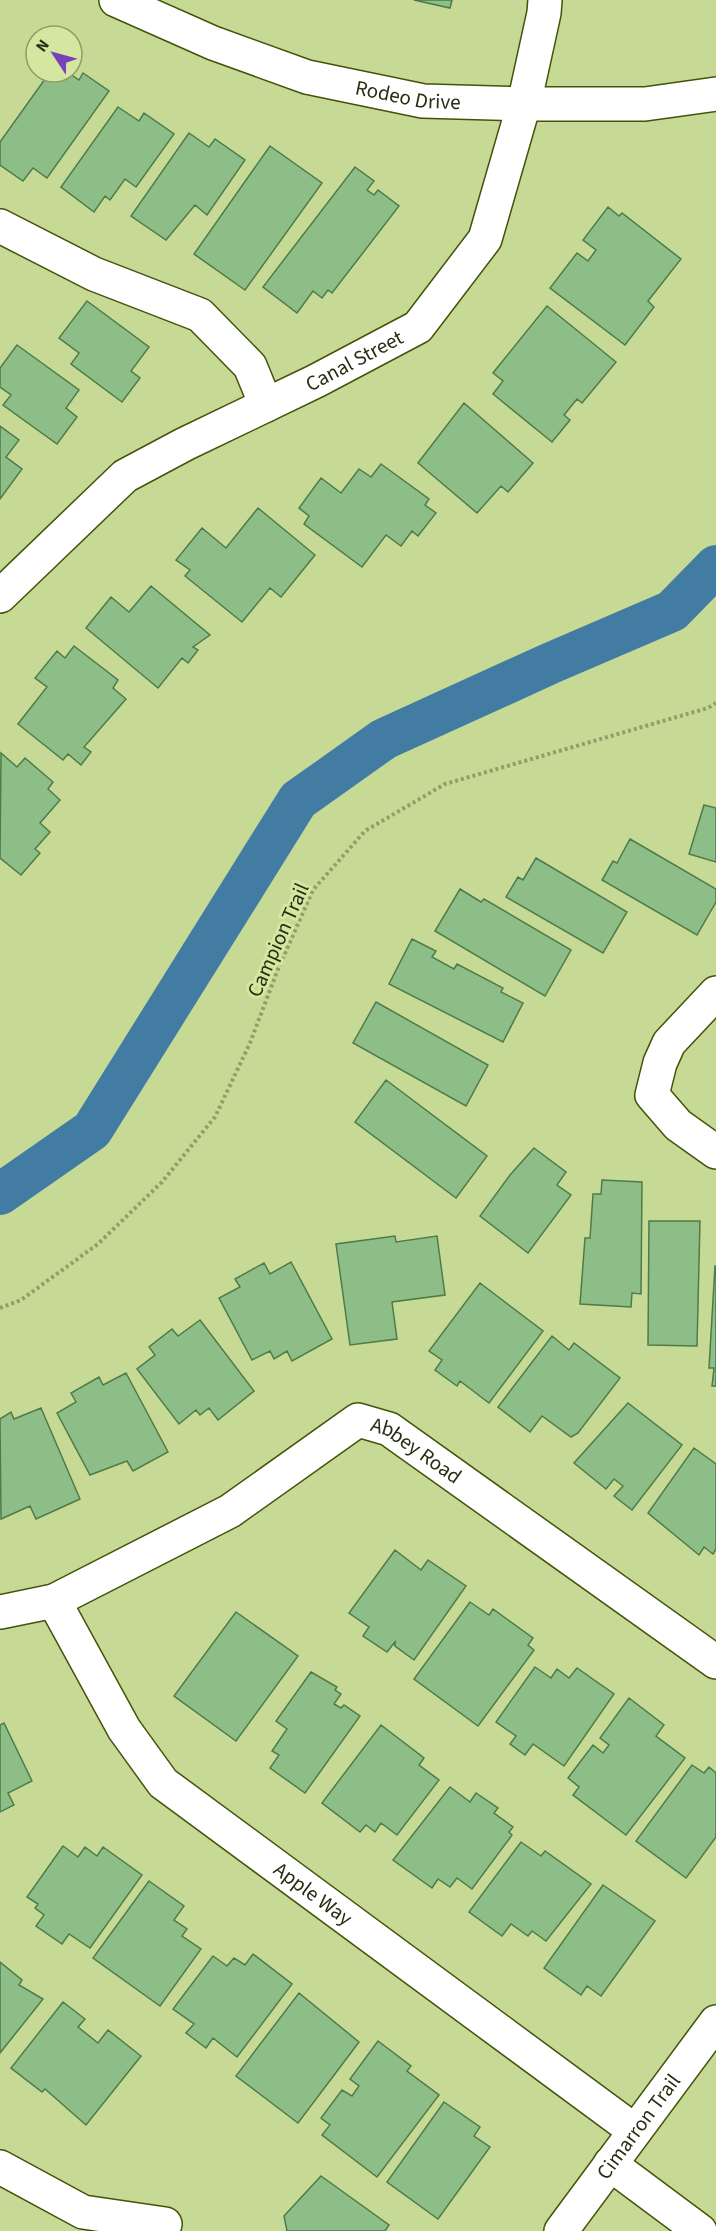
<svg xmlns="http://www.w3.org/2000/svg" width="716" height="2231" font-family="'Source Sans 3',sans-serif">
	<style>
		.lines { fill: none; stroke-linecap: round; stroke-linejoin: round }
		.canal { stroke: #437ca3; stroke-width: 42 }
		.building { fill: #8ebe87; stroke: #4e7b47; stroke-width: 1.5 }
		.minor-casing { stroke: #44520a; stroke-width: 36 }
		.path { stroke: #909f69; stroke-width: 4; stroke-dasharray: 3 3; stroke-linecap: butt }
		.minor { stroke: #fff; stroke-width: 33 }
		.labels { text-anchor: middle; stroke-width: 6; stroke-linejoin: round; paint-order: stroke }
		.street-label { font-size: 21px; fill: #272e13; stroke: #d4e7a1 }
	</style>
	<rect width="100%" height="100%" fill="#c7da95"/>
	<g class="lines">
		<path class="canal" d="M0,1194L92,1130L298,800L384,739L551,663L672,611L716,566"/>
	</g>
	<path class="building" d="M414,0H452L450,8Z
		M50,72H67L79,80L83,73L109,91L47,178L33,168L23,181L0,165V142Z
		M118,107L139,121L144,113L174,134L136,187L125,179L110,200L105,196L94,212L61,187Z
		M189,133L209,147L215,139L245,160L207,215L195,205L166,240L131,216Z
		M270,146L322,183L245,290L194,254Z
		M355,167L374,181L367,190L374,195L378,190L399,206L332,293L328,290L322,298L313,291L297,313L263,287Z
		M608,207L619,216L622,213L681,259L648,301L654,307L625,345L550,288L577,253L588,261L596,250L583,240Z
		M87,301L149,347L131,371L140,378L122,402L71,364L79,353L59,338Z
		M547,306L616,362L582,403L577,399L564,415L570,420L552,442L493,394L503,381L493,373Z
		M17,345L79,390L66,408L77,417L57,444L3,405L11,395L0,387V368Z
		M464,403L533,463L508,492L501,486L477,513L418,463Z
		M0,426L19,440L6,457L22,469L0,499Z
		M381,464L429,499L425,505L436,513L418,536L412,531L401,546L386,535L362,567L304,524L309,516L299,508L321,478L341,493L359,469L371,477Z
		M258,508L315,555L281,597L270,588L242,622L185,576L190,570L176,560L202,528L226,548Z
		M151,586L210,635L193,647L198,650L188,663L182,658L158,688L86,628L111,597L129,612Z
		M74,646L118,680L113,688L126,699L84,747L91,752L81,765L68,754L63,760L18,724L47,687L35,678L57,651L65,658Z
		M1,753L17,767L25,758L53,782L48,789L60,800L40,823L50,832L35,849L40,853L21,875L0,858Z
		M704,805L716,808V862L689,854Z
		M630,839L716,889V902L697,935L602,880L613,861L617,863Z
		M536,858L627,912L603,953L506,897L518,877L523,880Z
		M460,889L481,902L484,899L571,950L545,996L435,931Z
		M412,939L436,951L432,957L454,969L457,964L503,988L501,992L523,1003L503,1042L389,984Z
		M376,1002L488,1065L466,1106L353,1043Z
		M386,1080L487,1156L456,1198L355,1122Z
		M534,1148L566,1172L557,1185L571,1195L528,1253L480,1216L510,1175Z
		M602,1180L642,1182L641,1294L632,1293L631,1307L580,1304L585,1238H590L593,1194H601Z
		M649,1221H700L697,1346L648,1345Z
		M395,1236L396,1242L437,1236L445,1295L392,1302L397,1339L350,1345L336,1244Z
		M291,1262L332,1339L292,1361L287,1351L274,1359L270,1351L252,1360L219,1298L240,1287L235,1279L264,1263L270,1274Z
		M715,1266H716V1386H712L714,1368H709Z
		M480,1283L543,1331L489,1403L460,1381L457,1386L435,1370L442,1360L429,1351Z
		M200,1320L254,1391L218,1420L209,1408L200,1415L196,1410L179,1424L137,1369L155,1355L149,1347L172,1329L178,1336Z
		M552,1336L569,1350L574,1343L620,1378L578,1433L571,1437L542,1416L530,1432L498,1407Z
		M126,1373L168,1452L133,1471L127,1461L90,1475L57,1413L76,1402L71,1393L99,1377L103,1385Z
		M628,1403L682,1445L632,1510L614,1496L623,1486L614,1479L606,1489L574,1463Z
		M41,1408L80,1499L36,1519L30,1506L1,1519L0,1419L11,1412L14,1419Z
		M694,1448L716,1464V1549L713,1554L704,1547L699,1555L648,1513Z
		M395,1550L421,1570L428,1560L466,1586L414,1660L395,1646V1642L387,1652L363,1636L369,1627L349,1613Z
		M470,1602L489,1615L493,1609L533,1638L528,1645L534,1650L478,1726L414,1679Z
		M236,1612L298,1656L236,1741L174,1696Z
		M535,1667L551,1678L557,1669L569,1678L577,1668L614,1694L564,1766L533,1744L525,1755L510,1744L516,1736L496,1722Z
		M311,1672L337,1687L335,1690L341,1694L334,1704L341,1708L344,1705L360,1716L305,1793L270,1768L279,1755L272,1751L287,1729L276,1721Z
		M629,1698L664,1725L656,1736L685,1758L626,1835L573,1795L579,1787L568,1778L593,1745L603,1753L609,1745L600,1738Z
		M4,1723L32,1781L8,1793L14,1805L0,1812V1725Z
		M381,1725L424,1758L419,1765L439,1780L397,1835L381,1823L375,1832L366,1825L360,1832L322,1803Z
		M692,1765L704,1773L709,1767L716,1773V1837L686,1878L636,1841Z
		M450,1787L470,1802L476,1793L498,1808L494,1813L513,1827L509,1832L512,1835L472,1889L457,1878L450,1887L438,1879L432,1888L393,1860Z
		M521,1842L541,1856L545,1851L591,1884L546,1941L532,1931L528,1936L511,1924L502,1936L469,1912Z
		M63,1846L78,1857L85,1847L97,1856L103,1847L142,1875L90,1948L69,1934L62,1944L36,1926L44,1915L35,1908L38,1904L27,1897Z
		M149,1881L184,1906L174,1920L187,1929L182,1936L201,1949L160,2006L93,1958Z
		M603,1885L655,1921L601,1996L587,1986L581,1995L544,1968Z
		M253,1954L292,1984L237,2057L213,2038L206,2048L186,2033L194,2024L173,2009L213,1956L227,1966L234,1958L245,1965Z
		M0,1962L22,1980L19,1985L43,1999L0,2053Z
		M299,1993L359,2042L298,2123L236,2076Z
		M63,2002L85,2019L78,2027L98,2043L108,2030L141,2056L86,2125L45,2089L42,2092L11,2068Z
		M378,2041L411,2066L407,2071L439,2095L377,2177L322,2135L330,2125L321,2118L342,2090L352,2096L359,2086L350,2079Z
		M444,2102L480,2127L474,2136L490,2147L438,2219L387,2182Z
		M321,2176L389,2225L385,2231H287L284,2216Z"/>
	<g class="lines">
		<g class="minor-casing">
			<g id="minor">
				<path id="s1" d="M116,0L213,43L307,77L423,101L524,104H645L716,94"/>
				<path d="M0,226L94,274L200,315L250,366L266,405"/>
				<path id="s2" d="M0,596L125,476L185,444L316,381L418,327L485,239L524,104L544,13L545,0"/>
				<path d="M716,993L669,1043L660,1063L652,1095L678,1125L716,1152"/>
				<path id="s3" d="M54,1601L124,1729L163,1783L635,2131"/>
				<path id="s4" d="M0,1612L54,1601L230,1511L358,1420L389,1429L716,1662"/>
				<path d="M610,2164L700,2231"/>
				<path d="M0,2167L83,2212L165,2224"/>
				<path id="s5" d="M561,2231L716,2022"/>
			</g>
		</g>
		<path class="path" d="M0,1308L21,1300L98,1244L162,1182L215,1117L250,1043L278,969L313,890L365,831L445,784L708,708L716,703"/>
		<use href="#minor" class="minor"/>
	</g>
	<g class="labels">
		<g class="street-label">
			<text dy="7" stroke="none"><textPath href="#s1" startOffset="309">Rodeo Drive</textPath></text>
			<text dy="7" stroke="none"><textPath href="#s2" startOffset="430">Canal Street</textPath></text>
			<text transform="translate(278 940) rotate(-66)" y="7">Campion Trail</text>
			<text dy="7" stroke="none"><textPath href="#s4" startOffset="476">Abbey Road</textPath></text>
			<text dy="7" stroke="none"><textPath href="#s3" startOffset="399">Apple Way</textPath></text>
			<text dy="7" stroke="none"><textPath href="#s5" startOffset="130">Cimarron Trail</textPath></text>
		</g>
	</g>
	<g transform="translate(54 54) rotate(306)"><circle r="28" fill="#d4e7a1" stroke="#8f9d68" stroke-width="1.5"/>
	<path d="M0-4.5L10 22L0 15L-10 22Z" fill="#7741b8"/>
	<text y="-9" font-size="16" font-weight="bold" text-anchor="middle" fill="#272e13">N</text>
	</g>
</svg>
